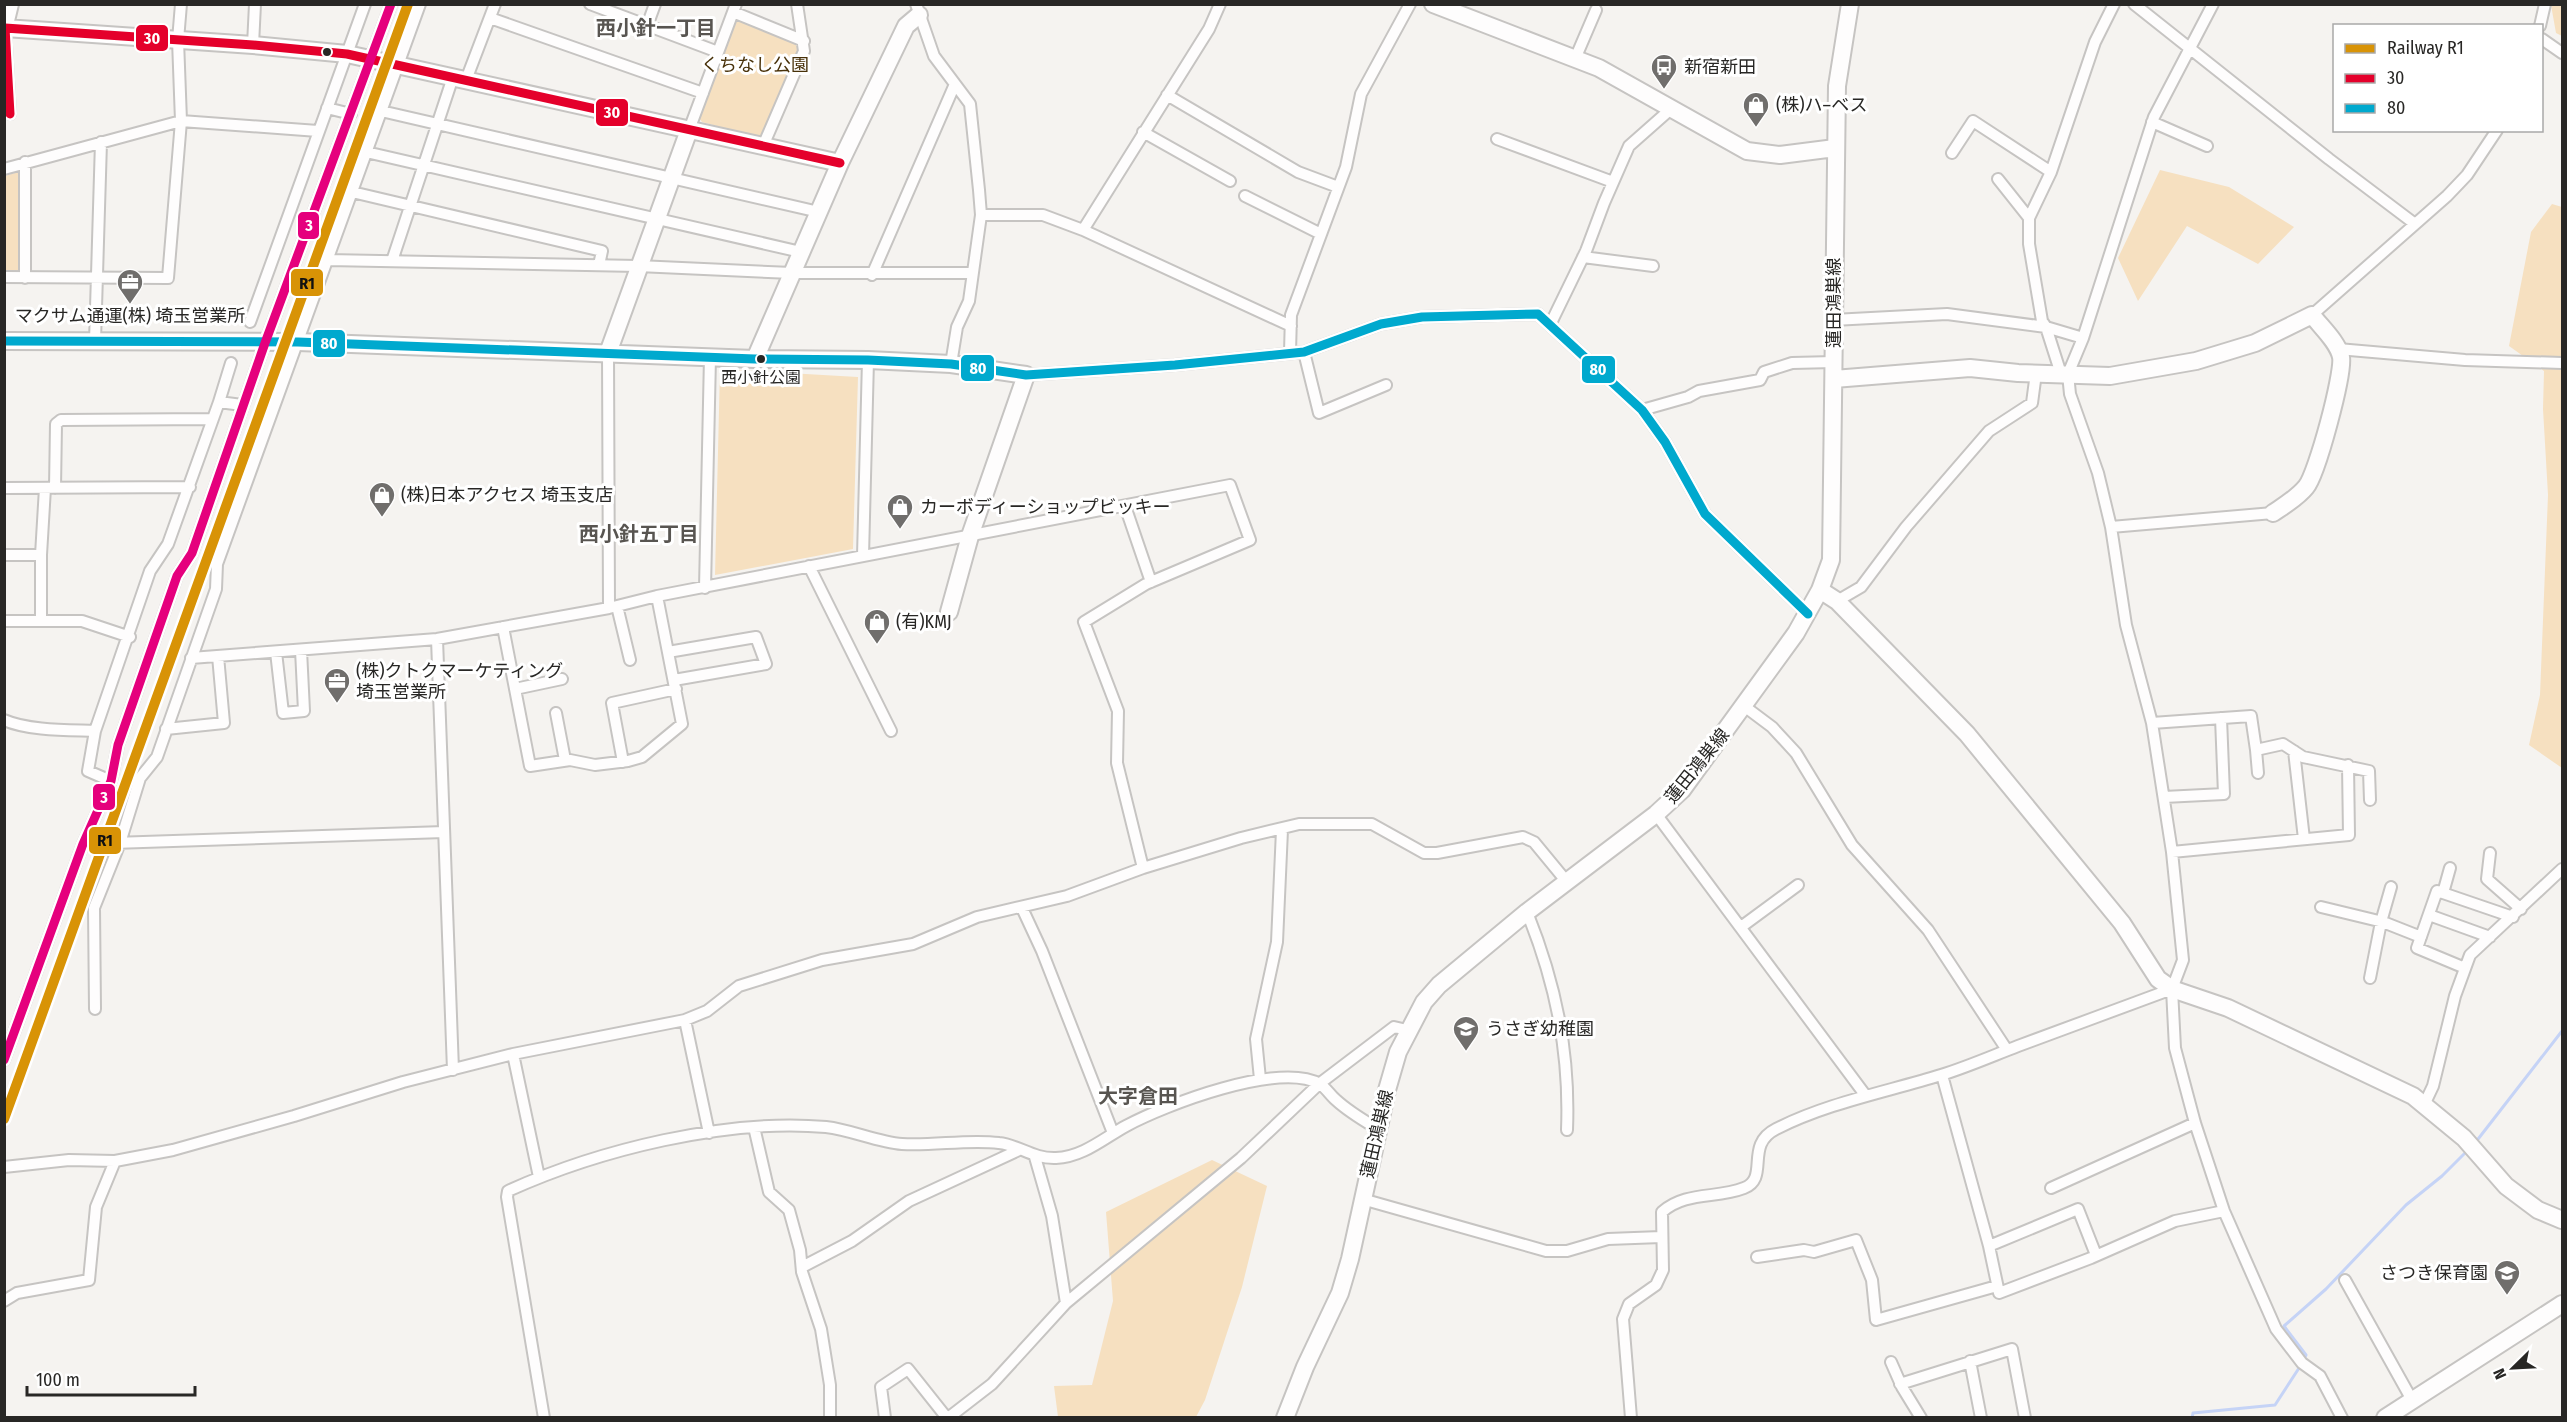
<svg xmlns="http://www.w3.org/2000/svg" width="2567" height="1422" font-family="'Fira Sans Condensed','Noto Sans JP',sans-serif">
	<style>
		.green { fill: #f6e0c0 }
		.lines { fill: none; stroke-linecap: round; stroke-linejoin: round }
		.stream { stroke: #c5d3f6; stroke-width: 3 }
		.street-casing { stroke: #c6c4c2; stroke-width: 14 }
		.secondary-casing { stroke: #c6c4c2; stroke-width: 20 }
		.street { stroke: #fefdfd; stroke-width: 10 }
		.secondary { stroke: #fefdfd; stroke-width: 16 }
		.bus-1-casing { stroke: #fff; stroke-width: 14 }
		.bus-2-casing { stroke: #fff; stroke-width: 14 }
		.bus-3-casing { stroke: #fff; stroke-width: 14 }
		.bus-1 { stroke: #e4002b; stroke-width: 9 }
		.bus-2 { stroke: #00a9ce; stroke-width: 9 }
		.bus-3 { stroke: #e5007d; stroke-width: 9 }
		.rail-1-casing { stroke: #fff; stroke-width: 15 }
		.rail-1 { stroke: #d89306; stroke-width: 10 }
		.bus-dot { fill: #282725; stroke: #fff; stroke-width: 2 }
		.labels { text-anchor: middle; stroke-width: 6; stroke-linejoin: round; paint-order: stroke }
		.bus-label { font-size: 16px; fill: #282725; stroke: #fff }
		.park-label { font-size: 18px; fill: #483109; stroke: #fff }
		.poi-label { font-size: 18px; fill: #282725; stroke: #fff; text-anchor: start }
		.street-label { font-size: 18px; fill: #282725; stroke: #fff }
		.neighbourhood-label { font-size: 20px; font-weight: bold; fill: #585551; stroke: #fff }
		.line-badge { stroke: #fff; stroke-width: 2 }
		.badge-label { font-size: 16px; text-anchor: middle; font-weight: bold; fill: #fff }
		.pale-badge-label { font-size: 16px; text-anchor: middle; font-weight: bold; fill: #111 }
	</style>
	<rect width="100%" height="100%" fill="#f5f3f0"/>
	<path class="green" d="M2551,5H2562V36L2556,33Z
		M740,18L796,44L798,49L762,134L757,137L702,122L699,118L737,20Z
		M2160,170L2229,187L2294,227L2258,264L2187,226L2138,301L2118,258Z
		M18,172L22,174L21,269L16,273H5V176Z
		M2552,204L2562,207V768L2529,745L2540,695L2548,495L2543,409L2544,371L2509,346L2531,232Z
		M720,369L858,377L853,549L715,575Z
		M1212,1160L1267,1186L1242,1287L1205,1400L1196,1417H1058L1054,1386L1092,1385L1113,1301L1106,1212Z"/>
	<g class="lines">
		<path class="stream" d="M2475,1143L2562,1031
			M2304,1359L2306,1355L2284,1326L2326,1289L2406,1205L2442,1176L2468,1150
			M2192,1418L2193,1413L2275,1405L2301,1365"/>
		<g class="street-casing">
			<path id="street" d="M590,4L718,52
				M916,4L934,56L970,104L979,190L981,215L969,301L957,327L951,364
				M2134,4L2329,159L2415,224
				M2213,4L2154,117L2083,338L2068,374L2070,394L2098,473L2111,527L2126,625L2152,723L2172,852L2183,960L2172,989L2175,1048L2195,1123L2224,1211L2276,1329L2302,1363L2320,1376L2342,1418
				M733,12L804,41
				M490,18L703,93
				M647,26L655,4
				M2540,26L2545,4
				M5,28L10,114
				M2542,39L2562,53
				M253,45L255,4
				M1575,59L1596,10
				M466,80L495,4
				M1167,95L1298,172L1338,187
				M327,108L351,114
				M381,111L819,212
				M2152,122L2207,146
				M689,130L736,4
				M1143,132L1230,181
				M1497,139L1613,182
				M763,146L804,51L797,4
				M366,152L801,252
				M1952,153L1973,121L2051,172
				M4,169L181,121L318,131
				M1998,179L2029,218
				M352,192L602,251L599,265
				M1245,196L1321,234
				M981,215H1043L1083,230L1209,29L1220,4
				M1083,230L1291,326
				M1583,257L1653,266
				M328,260L638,266L792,273H972
				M392,261L453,77
				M872,275L955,84
				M4,277L168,278L181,121L178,40L181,4
				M25,278V162
				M2312,315L2447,196L2467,175L2497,130
				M1833,320L1947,314L2046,327L2061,374
				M250,322L365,4
				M1550,325L1586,251L1604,203L1629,146L1672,108
				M2083,338L2046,327L2042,321L2029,244V218L2051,172L2095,42L2114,4
				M95,341L101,142
				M2338,349L2465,360L2562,363
				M1290,352L1291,315L1346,167L1361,94L1410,4
				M1304,352L1319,413L1386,385
				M608,353L609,608
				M1026,375L1175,365L1304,352L1381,324L1422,317L1538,314L1642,410L1665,442L1705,514L1808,614
				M219,402L231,363
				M1642,410L1688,397L1699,391L1760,380L1764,372L1792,363L1834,362
				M4,488L190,487
				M55,488L56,424L61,420L211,419
				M1125,506L1151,582
				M2111,527L2273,513
				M4,555H41
				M863,556L868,360
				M809,566L891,731
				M705,588L710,357
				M1837,601L1861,587L1906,527L1989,431L2032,403L2036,373
				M617,606L630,660
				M4,621H82L130,637
				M41,621V555L45,488
				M503,627L530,766L570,760L595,765L628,761L642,757L682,724L657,596
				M437,639L453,1070
				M276,652L283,713L304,711L301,650
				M668,652L756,637L766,664L674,680
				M191,658L437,639L609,608L657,596L1230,485L1250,540L1146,584L1084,622L1118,711L1117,763L1143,868
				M515,689L562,679
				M1744,706L1772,727L1796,753L1852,845L1928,930L2007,1050
				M556,713L565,760
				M4,720C29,731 69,730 95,731
				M2152,723L2251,716L2256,750L2283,744L2303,757L2369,771L2370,800
				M166,729L224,723L218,656
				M2256,750L2258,773
				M2294,751L2304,839
				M623,762L612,703L676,689
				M111,781L88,771L95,731L150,571L168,544L219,402L242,405
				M2164,797L2224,794L2221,718
				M1656,814L1866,1096
				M83,844L444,832
				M2172,852L2349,835L2348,765
				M2490,853L2487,879L2521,909
				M2443,893L2450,868
				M2321,907L2383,922L2421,937
				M1022,908L1042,951L1113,1133
				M1527,912C1556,984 1570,1053 1567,1130
				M2429,915L2490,937
				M1741,927L1798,885
				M2465,968L2417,948L2437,891L2513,917
				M2370,978L2381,922L2391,887
				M95,1009L94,908L120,843L140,778L157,757L216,589L217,564L420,4
				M685,1020L709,1133
				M513,1054L539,1177
				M4,1060L83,844L111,781L118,745L177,576L192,553L265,343L391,4
				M1942,1075L1989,1246L1999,1293L2091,1258L2175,1221L2224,1211
				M1260,1079L1256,1039L1277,942L1282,830
				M2424,1105L2433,1086L2455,996L2470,955L2562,869
				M754,1127L769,1192L789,1210L800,1250L802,1272L821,1329L830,1385V1418
				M1035,1157L1052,1216L1066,1303
				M4,1167L69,1160L115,1161L173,1150L294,1116L403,1082L513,1054L685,1020L707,1011L739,986L822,960L913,944L977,917L1067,896L1143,868L1241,838L1299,824H1372L1424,853H1437L1523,837L1534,842L1567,882
				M2051,1188L2195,1123
				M1362,1199L1546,1251H1567L1608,1239L1661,1237
				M1989,1246L2078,1209L2096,1255
				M1757,1257L1804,1250L1814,1252L1856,1240L1872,1280L1876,1320L1997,1286
				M802,1267L852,1241L909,1201L1019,1150
				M2345,1280L2412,1400
				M4,1301L17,1293L89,1280L96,1207L115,1161
				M1970,1361L1981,1418
				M1891,1362L1902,1387L1921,1418
				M1900,1384L2012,1349L2025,1418
				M544,1418L507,1197L508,1191C598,1150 727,1118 826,1127C852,1130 877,1142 902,1144C934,1146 968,1139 999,1143C1019,1145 1033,1159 1056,1158C1083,1157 1104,1138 1126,1126C1165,1105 1279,1061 1320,1084C1326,1088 1331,1096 1336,1100C1349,1112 1363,1120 1378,1129
				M885,1418L881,1387L908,1369L947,1418
				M948,1418L992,1384L1066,1303L1241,1158L1319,1084L1394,1027L1407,1030
				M1631,1418L1623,1319L1629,1304L1656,1285L1663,1270L1662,1212C1686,1191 1716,1199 1744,1188C1770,1178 1744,1145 1776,1129C1827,1103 1886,1092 1941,1075C1967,1067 1992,1056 2018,1046C2069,1027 2121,1008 2172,989"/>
		</g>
		<g class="secondary-casing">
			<path id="secondary" d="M1433,4L1599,68L1747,151L1780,155L1835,148
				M5,28L253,45L347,54L840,163
				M4,29L10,4
				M4,341L298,342L755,359L868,360L951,364L1026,375L970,536L949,612
				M608,353L689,130
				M755,359L840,163L906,26L919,15
				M1834,379L1970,368L2018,373L2110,376L2196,361L2255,343L2312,315C2321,327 2338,342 2341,357C2344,373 2317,474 2306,487C2297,498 2285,505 2273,513
				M1820,590L1837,601L1967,734L2122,923L2158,979L2172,989L2228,1008L2413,1096L2464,1138L2506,1186L2538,1210L2562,1220
				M1285,1418L1305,1367L1340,1293L1350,1259L1387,1090L1398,1052L1424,1002L1439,985L1527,912L1656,814L1682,790L1796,633L1820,590L1831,560L1837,86L1850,4
				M2385,1418L2562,1304"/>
		</g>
		<use href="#street" class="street"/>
		<use href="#secondary" class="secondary"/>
		<g class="bus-1-casing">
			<path id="bus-1" d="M10,114L5,28L253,45L347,54L840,163"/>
		</g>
		<g class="bus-2-casing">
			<path id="bus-2" d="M4,341L298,342L755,359L868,360L951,364L1026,375L1175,365L1304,352L1381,324L1422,317L1538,314L1642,410L1665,442L1705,514L1808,614"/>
		</g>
		<g class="bus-3-casing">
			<path id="bus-3" d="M4,1060L83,844L111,781L118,745L177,576L192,553L265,343L391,4"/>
		</g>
		<use href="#bus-1" class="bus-1"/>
		<use href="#bus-2" class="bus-2"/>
		<use href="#bus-3" class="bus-3"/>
		<g class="rail-1-casing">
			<path id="rail-1" d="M4,1119L408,4"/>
		</g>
		<use href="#rail-1" class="rail-1"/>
	</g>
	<defs>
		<g id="bus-pin" transform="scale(1.35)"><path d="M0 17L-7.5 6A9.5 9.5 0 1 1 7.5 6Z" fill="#706e6c" stroke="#fff"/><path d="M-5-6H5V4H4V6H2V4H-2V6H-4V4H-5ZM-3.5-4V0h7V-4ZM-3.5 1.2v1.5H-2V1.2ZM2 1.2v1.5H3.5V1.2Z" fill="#fff"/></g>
		<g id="shop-pin" transform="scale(1.35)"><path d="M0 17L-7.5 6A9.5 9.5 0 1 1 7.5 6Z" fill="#706e6c" stroke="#fff"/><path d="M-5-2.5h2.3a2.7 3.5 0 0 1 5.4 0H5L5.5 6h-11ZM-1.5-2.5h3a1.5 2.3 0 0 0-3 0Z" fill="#fff"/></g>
		<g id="office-pin" transform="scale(1.35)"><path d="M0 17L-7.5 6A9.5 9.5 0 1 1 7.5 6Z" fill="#706e6c" stroke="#fff"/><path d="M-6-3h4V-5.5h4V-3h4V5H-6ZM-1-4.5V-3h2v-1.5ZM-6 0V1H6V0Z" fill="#fff"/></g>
		<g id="school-pin" transform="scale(1.35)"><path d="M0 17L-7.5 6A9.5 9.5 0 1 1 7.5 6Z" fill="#706e6c" stroke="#fff"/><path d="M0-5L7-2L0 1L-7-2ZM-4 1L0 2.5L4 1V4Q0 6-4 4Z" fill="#fff"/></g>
	</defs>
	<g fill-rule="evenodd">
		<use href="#bus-pin" x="1664" y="67"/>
		<use href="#shop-pin" x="1756" y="105"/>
		<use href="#office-pin" x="130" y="282"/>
		<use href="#shop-pin" x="382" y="495"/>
		<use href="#shop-pin" x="900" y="507"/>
		<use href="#shop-pin" x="877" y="622"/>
		<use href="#office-pin" x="337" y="681"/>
		<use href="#school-pin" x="1466" y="1029"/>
		<use href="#school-pin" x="2507" y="1273"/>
	</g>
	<g class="bus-dot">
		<circle cx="327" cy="52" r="5"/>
		<circle cx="761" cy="359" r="5"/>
	</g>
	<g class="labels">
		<g class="bus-label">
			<text x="761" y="383">西小針公園</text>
		</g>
		<g class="park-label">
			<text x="755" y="71">くちなし公園</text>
		</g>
		<g class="poi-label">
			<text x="1684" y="73">新宿新田</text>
			<text x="1776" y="111">(株)ハ―ベス</text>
			<text x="130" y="322" text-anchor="middle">マクサム通運(株) 埼玉営業所</text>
			<text x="401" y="501">(株)日本アクセス 埼玉支店</text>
			<text x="920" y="513">カーボディーショップビッキー</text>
			<text x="896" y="628">(有)KMJ</text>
			<text x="356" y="677">(株)クトクマーケティング<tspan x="356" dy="21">埼玉営業所</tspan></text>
			<text x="1486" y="1035">うさぎ幼稚園</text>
			<text x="2488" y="1279" text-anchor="end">さつき保育園</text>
		</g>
		<g class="street-label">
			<text transform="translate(1834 303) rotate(-90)" y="6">蓮田鴻巣線</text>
			<text transform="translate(1697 766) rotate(-51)" y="6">蓮田鴻巣線</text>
			<text transform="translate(1377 1134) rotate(-77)" y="6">蓮田鴻巣線</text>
		</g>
		<g class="neighbourhood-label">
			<text x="656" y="35">西小針一丁目</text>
			<text x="639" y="541">西小針五丁目</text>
			<text x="1138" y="1103">大字倉田</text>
		</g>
	</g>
	<g class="line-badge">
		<rect x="135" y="24" width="34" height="28" rx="6" fill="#e4002b"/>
		<rect x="595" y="98" width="34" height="29" rx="6" fill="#e4002b"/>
		<rect x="297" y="211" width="23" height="29" rx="6" fill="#e5007d"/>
		<rect x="290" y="268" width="34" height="29" rx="6" fill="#d89306"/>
		<rect x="312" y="329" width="34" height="29" rx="6" fill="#00a9ce"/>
		<rect x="960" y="354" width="35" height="28" rx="6" fill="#00a9ce"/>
		<rect x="1581" y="355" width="35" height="29" rx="6" fill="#00a9ce"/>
		<rect x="92" y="783" width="24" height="28" rx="6" fill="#e5007d"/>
		<rect x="88" y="826" width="34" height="29" rx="6" fill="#d89306"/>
	</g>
	<g class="badge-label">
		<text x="152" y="44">30</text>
		<text x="612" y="118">30</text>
		<text x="309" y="231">3</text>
		<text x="329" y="349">80</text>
		<text x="978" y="374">80</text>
		<text x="1598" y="375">80</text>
		<text x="104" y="803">3</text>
	</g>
	<g class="pale-badge-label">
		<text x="307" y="289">R1</text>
		<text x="105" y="846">R1</text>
	</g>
	<rect width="2567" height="1422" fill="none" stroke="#282725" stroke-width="12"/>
	<rect x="2333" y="24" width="210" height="108" fill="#ffffff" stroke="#a9a9a8" stroke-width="1.5"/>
	<rect x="2345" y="44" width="30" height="9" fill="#d89306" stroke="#a9a9a8" stroke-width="1.5"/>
	<text x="2387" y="54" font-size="18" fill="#282725">Railway R1</text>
	<rect x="2345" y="74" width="30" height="9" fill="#e4002b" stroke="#a9a9a8" stroke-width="1.5"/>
	<text x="2387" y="84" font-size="18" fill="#282725">30</text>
	<rect x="2345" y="104" width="30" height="9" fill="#00a9ce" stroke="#a9a9a8" stroke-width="1.5"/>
	<text x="2387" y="114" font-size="18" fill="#282725">80</text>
	<g transform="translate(2513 1368) rotate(246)" stroke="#ffffff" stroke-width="4.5" paint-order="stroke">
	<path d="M0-4.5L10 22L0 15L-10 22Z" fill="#282725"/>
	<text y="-9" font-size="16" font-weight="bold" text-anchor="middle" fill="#282725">N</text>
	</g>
	<path d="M27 1386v9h168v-9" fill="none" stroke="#282725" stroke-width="3"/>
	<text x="36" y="1386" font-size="18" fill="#282725" stroke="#ffffff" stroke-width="4.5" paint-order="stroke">100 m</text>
</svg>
